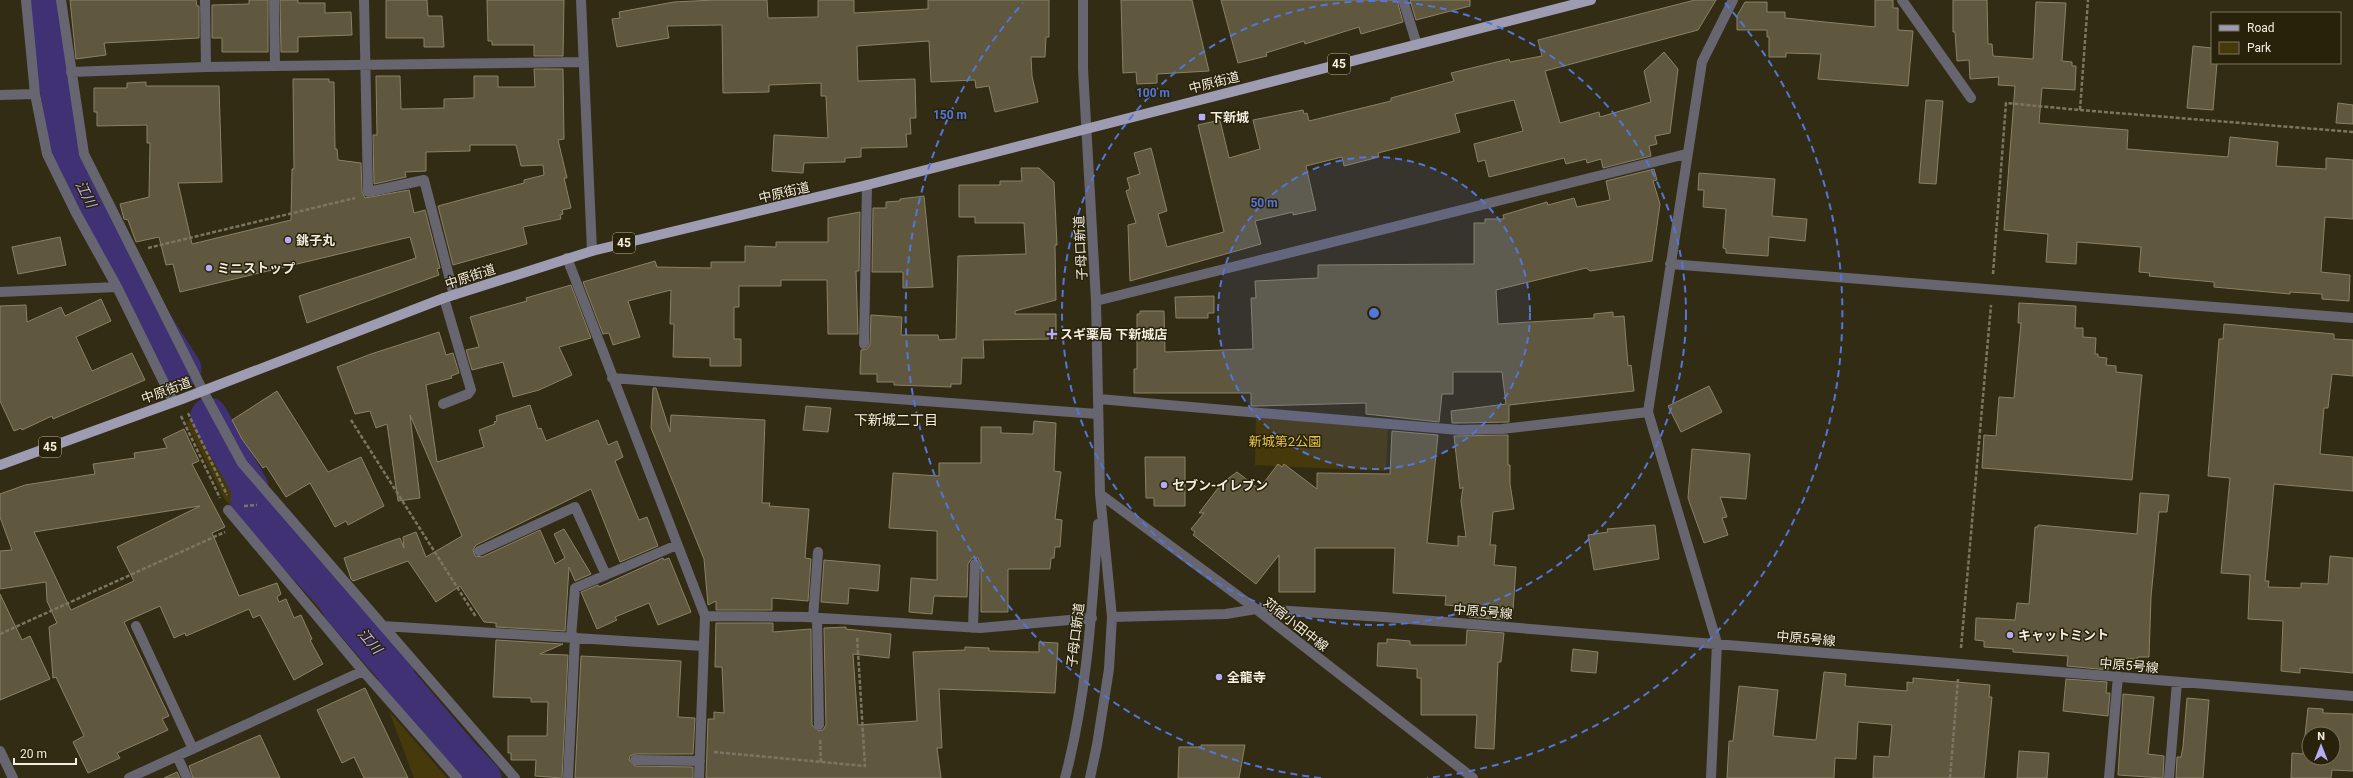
<svg xmlns="http://www.w3.org/2000/svg" width="2353" height="778" font-family="Roboto,'Noto Sans JP',sans-serif">
	<style>
		.green { fill: #463a0d }
		.lines { fill: none; stroke-linecap: round; stroke-linejoin: round }
		.river { stroke: #403175; stroke-width: 37 }
		.building { fill: #60583e; stroke: #8a8267; fill-rule: evenodd }
		.path { stroke: #7b7561; stroke-width: 2.5; stroke-dasharray: 4 2; stroke-linecap: butt }
		.minor { stroke: #666570; stroke-width: 10 }
		.major { stroke: #9e9cb3; stroke-width: 10 }
		.ring { fill: none; stroke: #5276da; stroke-width: 2; stroke-dasharray: 7 5 }
		.poi-dot { fill: #b7abf8; stroke: #29220a; stroke-width: 1.5 }
		.labels { text-anchor: middle; stroke-width: 3; stroke-linejoin: round; paint-order: stroke }
		.shield { fill: #29220a; stroke: #b6b1a0; stroke-width: 1 }
		.shield-label { font-size: 12px; font-weight: bold; fill: #f3eee0 }
		.street-label { font-size: 13px; fill: #f3eee0; stroke: #29220a }
		.poi-label { font-size: 13px; font-weight: bold; fill: #f3eee0; stroke: #29220a; text-anchor: start }
		.park-label { font-size: 13px; fill: #e9c64d; stroke: #29220a }
		.water-label { font-size: 14px; font-style: italic; fill: #bdb5f1; stroke: #29220a }
		.neighbourhood-label { font-size: 14px; fill: #f3eee0; stroke: #29220a }
		.centre { fill: #5276da; stroke: #29220a; stroke-width: 2 }
		.ring-label { font-size: 12px; text-anchor: middle; font-weight: bold; fill: #5276da; stroke: #29220a; stroke-width: 3; stroke-linejoin: round; paint-order: stroke }
	</style>
	<rect width="100%" height="100%" fill="#332c14"/>
	<path class="green" d="M1256,413L1388,424L1386,471L1255,465Z
		M205,414L257,496L501,778H465L224,498L186,422Z
		M389,711L447,778H414Z"/>
	<g class="lines">
		<path class="river" d="M43,0L71,163L139,300L183,369
			M209,416L250,487L249,502
			M251,507L334,596L341,608L395,670L397,680L459,753L483,778"/>
	</g>
	<path class="building" d="M70,0H196L197,6H199V38L104,43L106,55L76,59Z
		M249,0H268V52H222V38H212V5L249,4Z
		M280,0H298V3H325V13L351,12L352,35L298,37V52H281Z
		M386,0H427L428,16H442L444,47H424V38H386Z
		M487,0H564L563,56H534V45H492V41H488Z
		M714,0H767L768,18L818,17V0H854V13L928,9V0H1049V37H1046L1045,57H1031L1032,76L1038,102L995,112L989,86L976,88L975,80L931,82L929,41L857,46L858,81L915,79L916,118H910L911,134H906L907,147L861,148V157L845,158V162L804,163L803,173L772,171L774,135L828,138L826,96H821V83L769,85V92L723,93L722,25L667,26L669,38L617,47L612,19L620,18L619,12L674,2Z
		M1121,0H1192L1209,71L1157,74V83L1137,84L1136,72L1123,73Z
		M1221,0H1397L1403,22L1361,34L1359,27L1305,44L1304,41L1266,53L1267,56L1238,63Z
		M1410,0H1470V6L1416,20Z
		M1695,0H1716L1698,30L1545,71L1560,123L1599,112L1600,117L1651,102L1644,71L1664,52L1678,69L1670,133L1655,136L1657,144L1649,146L1651,156L1603,168L1601,159L1587,163L1586,159L1566,164L1564,158L1489,177L1485,160L1478,162L1474,144L1523,131L1514,100L1455,114L1460,132L1378,153L1379,157L1344,166L1342,157L1306,166L1316,210L1293,215V212L1255,221L1261,244L1130,281L1128,225L1136,223L1126,191L1130,189L1127,178L1140,174L1134,153L1151,148L1167,211L1158,214L1167,247L1224,232L1198,125L1220,120L1229,158L1260,149L1253,120L1303,110L1304,114L1307,113L1309,121L1391,101V98L1454,81L1451,73L1509,59L1510,62L1542,56L1538,40Z
		M1875,0H1893V8H1898V30L1913,31L1908,86L1818,79L1821,54L1786,53V57H1769V37H1767V30H1737V16L1745,2H1767V12H1785V18L1875,27Z
		M1953,0H1987L1988,44H1992L1993,56L2033,59L2036,2L2066,3L2062,61L2072,62V66H2076L2075,90L2042,88L2039,123L2128,130L2127,149L2228,157L2230,137L2278,142L2276,166L2326,169V158L2353,160V219L2325,217L2321,272L2350,275L2349,301L2322,299V294L2290,292V294L2214,287V282L2149,276L2150,273L2139,272L2141,247L2077,242L2076,264L2046,262L2048,234L2004,230L2015,86L1998,85L1999,77L1970,79L1969,60L1957,61L1955,32H1953Z
		M2193,46L2212,48V63H2217L2213,110L2187,108Z
		M534,69H563L564,139L558,140L567,178H564L571,208L562,210L563,214L560,215L561,219L523,227L527,244L453,265L438,206L524,183V180L544,175L543,165L521,166L516,145H470V151L426,152V171L405,172L406,177L374,184L373,135H377L376,76H400L401,109L444,108V99L474,98V76H498V87H535Z
		M293,79H329V82H334L335,149H337L338,160L361,163L362,192L365,198L409,190L414,213L425,210L440,268L437,269L439,275L307,323L299,296L416,258L410,237L180,292L173,264L166,265L159,237L136,242L128,220L124,219L120,204L149,197L150,143H147V125L97,126V112H94V88H127V83L146,82V86H219L222,182L178,183L192,244L291,220L292,169H294Z
		M1926,100L1943,101L1936,184L1919,183Z
		M2338,103L2353,105V124L2336,123Z
		M1021,168H1039L1054,182L1057,245H1055L1056,300L1015,311V314H1056V339L983,340L984,358H962L961,384H951V387L894,385V382H877V374H860L861,350L867,349L870,345L871,315L902,317L901,335H938L939,340L956,339L958,256L1026,254L1024,223H975V217H959V185H1000V181H1022Z
		M1654,169L1657,180L1653,181L1660,204L1652,261L1590,271L1586,268L1496,290L1498,324L1594,318V314L1613,312V317L1624,316L1628,366L1631,365L1634,391L1509,405V422L1459,423H1452L1451,411L1506,404L1502,372H1453V394H1442L1439,422L1366,414V403L1256,406H1251V393H1134V369H1137V314H1140V311H1164L1165,352L1253,349L1251,298H1256L1255,281L1318,278V265L1474,264V223H1485V219H1504L1503,215L1547,202L1548,205L1574,198L1577,207L1610,200L1606,181Z
		M1699,173L1775,179L1772,216L1807,219L1805,241L1769,237L1768,256L1726,253V249L1723,248L1726,209L1703,207L1704,190H1698Z
		M924,196L933,287L903,288V272H872L873,208H886V202L900,201V199Z
		M860,212L859,271H856L858,334H828L827,280H781V286H739V307H734V339H741V366H710V358L673,357L674,324H670L671,290L628,301L640,337L613,345L609,333L603,334L583,282L655,261L657,267L711,268V262H745V246L776,247V242H828V218Z
		M60,237L66,265L18,274L12,247Z
		M571,285L591,338L559,347L572,375L539,390L513,397L503,362L472,370L466,350L479,347L470,317L527,301L526,298Z
		M1214,296V313H1208V318H1176L1175,297Z
		M101,299L111,321L76,337L92,371L132,353L145,380L53,419L52,416L22,430L21,428L14,431L0,401V306L26,305L27,322L61,307L65,316Z
		M2019,303L2076,306L2075,328H2083V337L2096,338L2095,354H2098V357L2107,358L2106,365L2116,366V372L2142,375L2132,480L1982,468L1984,435L1996,436L1999,397L2014,398L2021,323H2018Z
		M2224,324L2334,334V339L2353,340V376L2332,374L2328,408H2324L2320,454L2353,457V491L2274,484L2265,581H2269L2268,587L2301,588V583L2328,584L2330,556L2353,558V673L2300,668V673L2281,671L2283,621L2248,619L2250,575L2221,573L2230,478L2208,476L2219,339H2223Z
		M439,332L446,355L453,353L459,373L451,376L452,378L426,385L437,462L484,447L479,430L495,424L494,422L497,421L496,416L530,405L538,429L541,428L546,441L598,420L608,445L617,441L623,457L615,461L639,520L647,517L658,546L620,562L591,489L476,545L473,550L475,556L482,557L540,530L555,564L565,558L554,534L564,529L591,574L575,581L569,567L565,631L496,627V623L484,622L460,586L436,602L408,561L353,581L351,579L344,558L400,538L404,548L403,537L416,532L426,557L462,536L410,415L420,498L398,501L387,424L376,428L370,411L355,414L337,367L371,354Z
		M1709,386L1722,412L1681,432L1668,406Z
		M653,388H656L670,432L671,415L765,420L762,503H770L769,506L809,509L805,558L811,559L808,601L772,598V610H716V601L708,605L704,559L651,428Z
		M277,391L328,472L361,457L384,506L348,525L346,521L335,527L310,483L286,497L266,466L263,468L242,439L232,420Z
		M806,406L831,408L828,432L803,430Z
		M1034,421L1056,423L1054,471L1061,472L1055,519L1062,520L1060,547H1055L1054,558H1051L1050,569H1008V612H981V564L978,558H972L968,564L967,597L934,596L932,614L909,612L911,578L937,580V531L889,528L893,473L939,476V463H981V427H1001V433L1033,434Z
		M184,429L199,461L192,464L225,527L212,533L239,596L277,583L281,594L277,597L279,602L286,599L294,618L301,615L312,639L310,640L323,664L294,680L260,615L253,618L249,609L186,636L185,633L174,638L160,606L124,622L169,716L162,719L168,730L117,753L120,758L88,773L73,742L84,736L56,677L53,678L49,627L57,623L47,601L46,582L0,589V551L12,550L0,517V494L25,485L95,474L93,464L135,458L134,453L167,448L163,439ZM200,506L117,547L134,581L71,610L34,532Z
		M1392,431L1438,435L1427,543L1458,546V536L1466,537L1461,501L1463,487L1460,489L1454,436L1508,435V465H1510V484L1514,509L1493,512L1490,545H1496L1494,565L1516,567L1513,610H1506L1505,620L1469,617L1470,607L1445,605L1446,596L1393,593L1395,548H1315V592H1279V555L1256,584L1193,535L1195,532L1191,529L1204,513H1199L1222,483L1237,472L1259,489L1278,464L1282,467L1284,464L1317,489V473L1390,474Z
		M1692,449L1750,454L1746,499L1720,497L1727,517L1722,518L1728,535L1704,543L1688,498Z
		M1145,457H1185V506H1154V498H1146Z
		M2140,493L2169,495L2167,512H2159L2151,597L2149,657H2138L2137,659H2123V661L2109,660L2108,670L2067,666L2068,656L2013,652V649L1984,647V641L1975,640L1976,618L2015,620L2017,603L2029,604L2035,527H2038V525L2137,534Z
		M1655,525L1659,559L1594,570L1588,535L1608,532L1607,529Z
		M663,558L664,560L669,558L691,612L658,625L649,603L615,617L617,620L597,629L581,592L598,585L599,587Z
		M824,560L880,565L878,591L849,588L848,604L821,602Z
		M0,594L22,640L30,636L50,679L0,700Z
		M716,623H773V632L811,629L812,725L819,731L823,730L826,725L824,628L846,627V629L891,634L889,658L853,654L858,725L917,721L913,652L965,650V647L989,648V651L1039,652V642L1058,643L1055,693L939,689L942,748H937L941,778H706L708,719H714V712L724,713L722,667H715Z
		M1467,630L1504,633L1501,662H1498L1494,749L1475,748L1477,715H1421V678H1417V669L1377,666L1378,643H1387V639L1410,641V645H1466Z
		M496,640L563,644L540,654L568,655L562,778L535,776L536,760H511V753H508V736H547L548,702H531V698L493,697Z
		M1573,649L1598,652L1596,673L1571,671Z
		M581,656L681,661L678,717L695,718L693,754H635L630,756L629,760L635,766L693,767V778H575Z
		M1824,672L1846,674L1845,686L1907,691V682L1913,683V678L1990,685L1989,697H1992L1984,778H1873L1874,756L1889,757L1892,725L1858,722L1856,759L1835,758L1834,778H1727L1729,741H1733L1739,686L1778,690L1773,736L1816,740Z
		M2066,679L2107,682L2106,693H2110L2108,716L2063,711Z
		M365,688L408,778H364L354,757L342,763L317,710Z
		M2123,694L2154,697L2148,754L2164,756L2163,778L2118,775Z
		M2187,698L2209,700L2203,778H2176L2177,757H2181L2183,747Z
		M2308,708L2323,709V713L2353,714V771L2332,770L2331,778H2291L2292,753L2303,754ZM2309,734H2333V758H2309Z
		M260,735L280,778H193L189,766Z
		M1201,745H1245L1239,778H1178L1179,747H1201Z
		M2019,751L2049,753L2047,778H2017Z
		M177,772L180,778H164Z"/>
	<g class="lines">
		<path class="path" d="M2080,110L2353,132
			M148,248L355,198
			M1993,274L2006,103L2080,110L2088,0
			M188,413L227,495
			M181,416L220,498
			M351,420L476,617
			M244,506L257,505
			M0,634L225,532
			M1961,648L1991,305
			M820,740L821,762
			M714,752L865,766L857,636
			M1950,778L1958,679"/>
		<path class="minor" d="M26,0L35,94L47,154L76,213L117,287L173,401
			M61,0L84,154L203,391L242,463L515,778
			M205,0L206,67
			M274,0L275,66
			M364,0L368,192L424,180L454,295
			M581,0L592,251
			M1083,0V69L1096,301L1100,494L1112,617L1109,669L1097,745L1090,778
			M1403,0L1417,45
			M1902,0L1971,98
			M71,72L206,67L584,62
			M0,95L35,94
			M567,258L705,616L699,778
			M1670,264L2353,318
			M0,292L117,287
			M1096,301L1686,154
			M864,344L867,185
			M612,378L1098,414
			M1099,399L1459,430L1502,429L1648,412
			M443,404L468,394L471,390L444,298
			M1100,494L1256,609L1473,778
			M228,510L363,671L457,778
			M479,551L575,507L606,575
			M705,616L806,617L980,628L1092,618
			M1112,617L1226,614L1256,609L1384,617L2353,696
			M813,618L818,552
			M817,618L819,725
			M136,626L193,749
			M383,626L703,646
			M973,628L975,564
			M571,637L575,588L677,545
			M0,751L13,778
			M177,756L187,778
			M635,760L700,761
			M129,778L363,671
			M568,778L575,637
			M1065,778C1087,696 1092,608 1098,524
			M1711,778L1717,643L1648,412L1702,62L1733,0
			M2109,778L2118,676
			M2169,778L2177,682"/>
		<path class="major" d="M0,465L182,399L444,298L592,251L867,185L1591,0"/>
	</g>
	<circle cx="1374" cy="313" r="156" fill="#5276da" fill-opacity=".12"/>
	<g class="ring">
		<circle cx="1374" cy="313" r="156"/>
		<circle cx="1374" cy="313" r="312"/>
		<path d="M1321 778A468 468 0 0 1 1023 3M1725 3A468 468 0 0 1 1427 778"/>
	</g>
	<g class="poi-dot">
		<rect x="1198" y="113" width="8" height="8" rx="2"/>
		<circle cx="288" cy="240" r="4"/>
		<circle cx="209" cy="268" r="4"/>
		<path d="M1050 328h4v4h4v4h-4v4h-4v-4h-4v-4h4z"/>
		<circle cx="1164" cy="485" r="4"/>
		<circle cx="2010" cy="635" r="4"/>
		<circle cx="1219" cy="677" r="4"/>
	</g>
	<g class="labels">
		<g class="shield">
			<rect x="1328" y="54" width="22" height="20" rx="3"/>
			<rect x="613" y="233" width="22" height="20" rx="3"/>
			<rect x="39" y="437" width="22" height="20" rx="3"/>
		</g>
		<g class="shield-label">
			<text x="1339" y="68">45</text>
			<text x="624" y="247">45</text>
			<text x="50" y="451">45</text>
		</g>
		<g class="street-label">
			<text transform="translate(1214 82) rotate(-14)" y="5">中原街道</text>
			<text transform="translate(784 192) rotate(-13)" y="5">中原街道</text>
			<text transform="translate(1080 248) rotate(-93)" y="5">子母口新道</text>
			<text transform="translate(470 276) rotate(-18)" y="5">中原街道</text>
			<text transform="translate(166 390) rotate(-20)" y="5">中原街道</text>
			<text transform="translate(1483 611) rotate(5)" y="5">中原5号線</text>
			<text transform="translate(1296 624) rotate(38)" y="5">苅宿小田中線</text>
			<text transform="translate(1075 635) rotate(-83)" y="5">子母口新道</text>
			<text transform="translate(1806 638) rotate(5)" y="5">中原5号線</text>
			<text transform="translate(2129 665) rotate(5)" y="5">中原5号線</text>
		</g>
		<g class="poi-label">
			<text x="1210" y="122">下新城</text>
			<text x="296" y="245">銚子丸</text>
			<text x="217" y="273">ミニストップ</text>
			<text x="1060" y="339">スギ薬局 下新城店</text>
			<text x="1172" y="490">セブン-イレブン</text>
			<text x="2018" y="640">キャットミント</text>
			<text x="1227" y="682">全龍寺</text>
		</g>
		<g class="park-label">
			<text x="1285" y="446">新城第2公園</text>
		</g>
		<g class="water-label">
			<text transform="translate(86 194) rotate(63)" y="5">江川</text>
			<text transform="translate(370 641) rotate(49)" y="5">江川</text>
		</g>
		<g class="neighbourhood-label">
			<text x="896" y="425">下新城二丁目</text>
		</g>
	</g>
	<circle cx="1374" cy="313" r="6" class="centre"/>
	<g class="ring-label">
		<text x="1153" y="97">100 m</text>
		<text x="950" y="119">150 m</text>
		<text x="1264" y="207">50 m</text>
	</g>
	<rect x="2211" y="12" width="130" height="52" fill="#29220a" stroke="#7a7460"/>
	<rect x="2219" y="25" width="20" height="6" fill="#9e9cb3" stroke="#7a7460"/>
	<text x="2247" y="32" font-size="12" fill="#f3eee0">Road</text>
	<rect x="2219" y="42" width="20" height="12" fill="#463a0d" stroke="#7a7460"/>
	<text x="2247" y="52" font-size="12" fill="#f3eee0">Park</text>
	<g transform="translate(2321 746)"><circle r="19" fill="#29220a" stroke="#7a7460"/>
	<path d="M0-3L7 15L0 10L-7 15Z" fill="#b7abf8"/>
	<text y="-6" font-size="11" font-weight="bold" text-anchor="middle" fill="#f3eee0">N</text>
	</g>
	<path d="M14 758v6h62v-6" fill="none" stroke="#f3eee0" stroke-width="2"/>
	<text x="20" y="758" font-size="12" fill="#f3eee0" stroke="#29220a" stroke-width="3" paint-order="stroke">20 m</text>
</svg>
